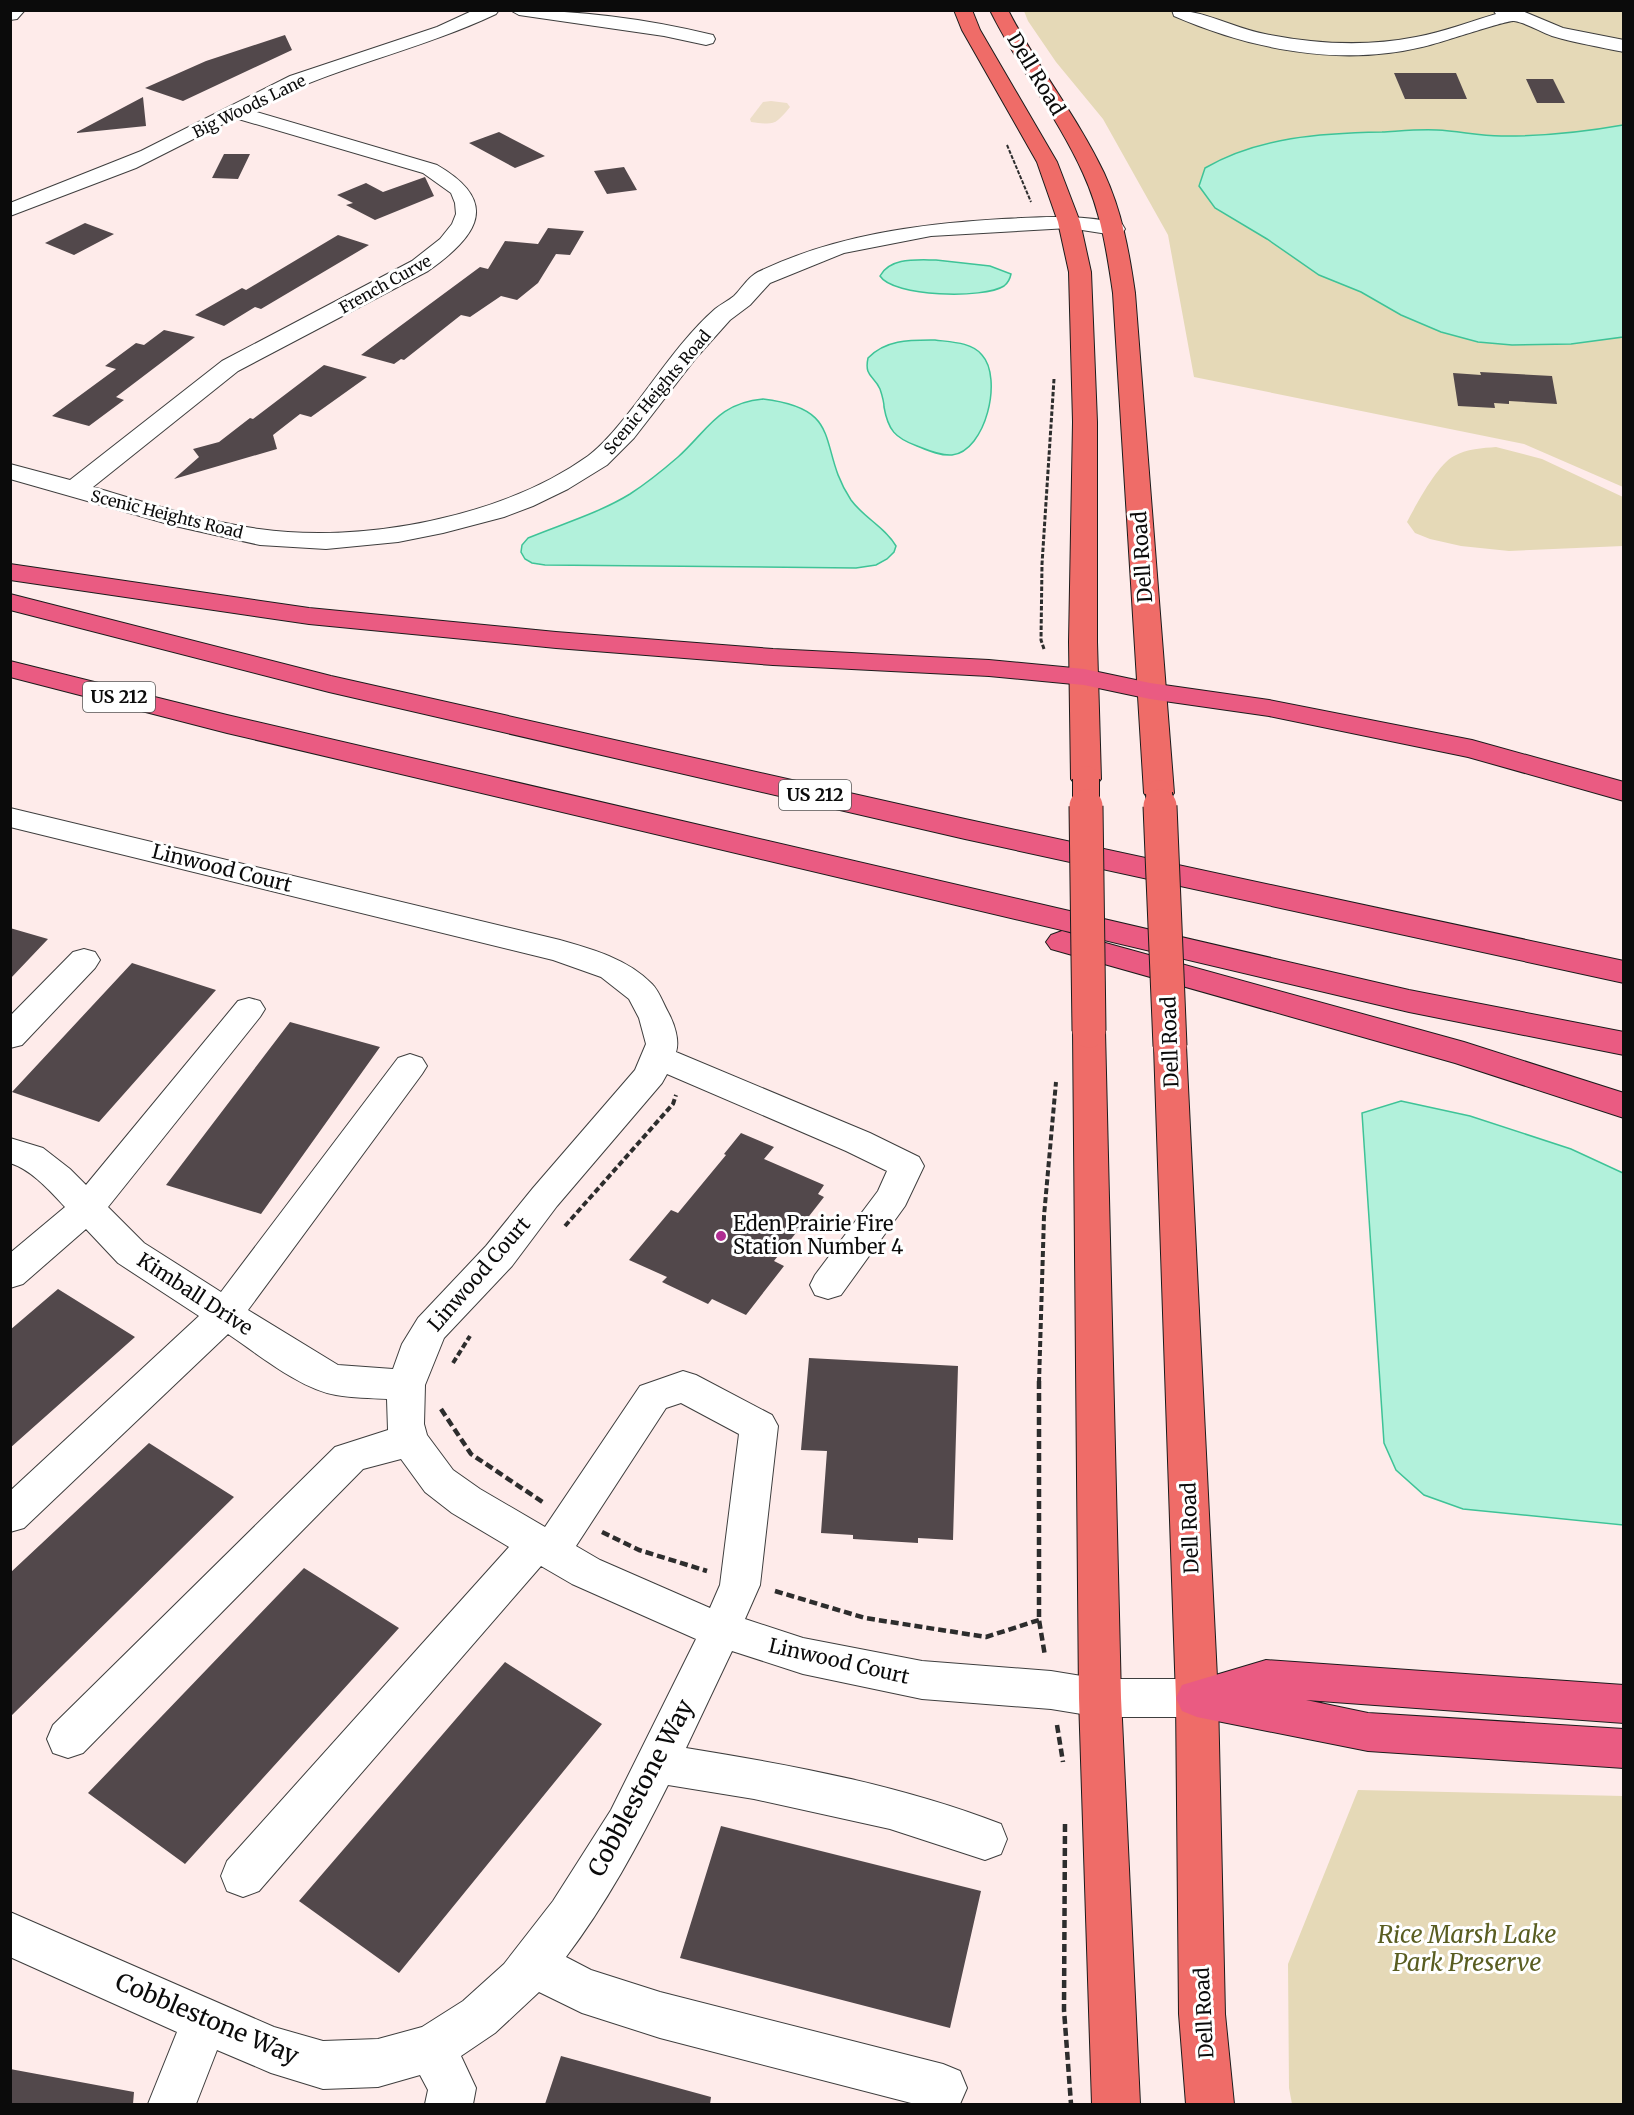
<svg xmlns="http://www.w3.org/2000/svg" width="1634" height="2115" font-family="Merriweather,serif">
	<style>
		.green { fill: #e5d9b7 }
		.pitch { fill: #eddec8 }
		.water { fill: #b2f1db; stroke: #3ec397; stroke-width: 1.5 }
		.building { fill: #52484b }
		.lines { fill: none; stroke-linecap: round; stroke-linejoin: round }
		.minor-casing { stroke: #3e3e3e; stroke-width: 2 }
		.major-casing { stroke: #1c1c1c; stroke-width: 2 }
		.highway-casing { stroke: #1c1c1c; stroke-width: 2 }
		.path-far3 { stroke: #2d2d2d; stroke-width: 2; stroke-dasharray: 4 1.5; stroke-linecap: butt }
		.path-far2 { stroke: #2d2d2d; stroke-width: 3; stroke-dasharray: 4.5 2; stroke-linecap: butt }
		.path-far1 { stroke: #2d2d2d; stroke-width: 4; stroke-dasharray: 6 3; stroke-linecap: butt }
		.path { stroke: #2d2d2d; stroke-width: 4.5; stroke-dasharray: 8 4; stroke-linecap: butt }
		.minor { fill: #fff; fill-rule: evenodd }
		.major { fill: #ef6c68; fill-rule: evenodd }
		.highway { fill: #ea5b82; fill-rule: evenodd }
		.major-bridge-far1-casing { stroke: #1c1c1c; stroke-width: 28; stroke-linecap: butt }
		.major-bridge-casing { stroke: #1c1c1c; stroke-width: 35; stroke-linecap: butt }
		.major-bridge-far1 { stroke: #ef6c68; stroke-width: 26 }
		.major-bridge { stroke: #ef6c68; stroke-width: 33 }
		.poi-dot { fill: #b02d92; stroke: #fff; stroke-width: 2 }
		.labels { text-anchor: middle; stroke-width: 6; stroke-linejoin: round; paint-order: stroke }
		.far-street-label { font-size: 16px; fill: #0b0b0b; stroke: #fff }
		.shield { fill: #fff; stroke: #545454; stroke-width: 1.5 }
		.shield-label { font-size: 18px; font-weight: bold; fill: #0b0b0b }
		.street-label { font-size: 20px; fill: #0b0b0b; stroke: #fff }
		.poi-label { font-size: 20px; fill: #0b0b0b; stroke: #fff; text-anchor: start }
		.near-street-label { font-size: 24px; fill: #0b0b0b; stroke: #fff }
		.near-park-label { font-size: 24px; font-style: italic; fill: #595d21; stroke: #fff }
	</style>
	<rect width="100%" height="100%" fill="#feebea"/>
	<path class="green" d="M1024,11H1623V487L1524,444L1194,377L1168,235L1103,119L1056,62L1028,21Z
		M1496,447L1542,459L1623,497V546L1509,551L1461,546L1430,539L1415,533L1407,522C1416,505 1437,465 1454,456C1466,449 1483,448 1496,447Z
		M1358,1790L1623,1796V2104H1292L1289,2088L1288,1964Z"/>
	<path class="pitch" d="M771,101L787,103L790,107C775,125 775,125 751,122L750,119L763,102Z"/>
	<path class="water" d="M1623,125V337L1571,344L1512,345L1478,342L1441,332L1401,315L1361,292L1319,275L1267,239L1215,208L1199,186L1205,168C1258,137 1322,133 1382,132C1400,131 1419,129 1437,130C1460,131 1483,137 1505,136C1545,136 1584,132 1623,125Z
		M936,260L990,266L1011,274C1010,279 1008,283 1004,286C984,299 893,297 880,276C890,257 917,260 936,260Z
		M935,340C950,342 972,342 982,355C1003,378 986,451 952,455C940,456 927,450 917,446C895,438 888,430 884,407C884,402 882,395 880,389C874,375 864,377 868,358C886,339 911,340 935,340Z
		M763,399C847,409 816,448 851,500C864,518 885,527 896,546L894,552L887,559L876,565L856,568L545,565L532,563L525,559L521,552L522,545L528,538C562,524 599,513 630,494C647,483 663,470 678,457C708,430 718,403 763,399Z
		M1401,1101L1470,1116L1571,1149L1623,1173V1525L1463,1509L1424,1495L1396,1470L1384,1443L1362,1113Z"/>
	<path class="building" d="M285,35L292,50L183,101L145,88L206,61Z
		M1394,73H1456L1467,99H1405Z
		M1526,79H1553L1565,103H1537Z
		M143,97L146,126L77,133V132Z
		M499,132L545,156L515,168L469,143Z
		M224,154H250L238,179L212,178Z
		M624,167L637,190L607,194L594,171Z
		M425,177L434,196L375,220L346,205L353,203L337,195L366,183L383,192Z
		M85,223L114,234L74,255L45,243Z
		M548,228L584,231L570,255L556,254L538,283L517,300L501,296L470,317L461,315L404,360L401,359L394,364L361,355L480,267L488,269L505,241L538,244Z
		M338,235L369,245L261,309L255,307L224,326L195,315L242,288L246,290Z
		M164,330L195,337L116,397L124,400L89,426L52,416L116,369L105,366L136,343L144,345Z
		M324,365L367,377L311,417L300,414L273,435L277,449L174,479L199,457L193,449L219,442L250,418L253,419Z
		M1480,372L1552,376L1557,404L1509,401V404L1494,403L1495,408L1458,406L1453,373L1481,375Z
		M10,928L48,939L10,979Z
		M132,963L216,990L99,1122L12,1092Z
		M290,1022L380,1047L261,1214L166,1185Z
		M741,1133L774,1147L764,1159L824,1185L818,1194L824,1197L774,1261L784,1266L746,1315L712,1299L708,1304L662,1282L667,1277L629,1260L671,1210L678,1213L726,1155L724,1154Z
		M58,1289L135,1337L10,1448V1330Z
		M809,1358L958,1366L953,1540L918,1538V1543L853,1539V1535L821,1533L827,1451L801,1450Z
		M149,1443L234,1497L10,1717V1573Z
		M304,1568L399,1628L185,1864L88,1793Z
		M505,1662L602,1724L399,1973L299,1901Z
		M721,1826L981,1891L950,2028L680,1958Z
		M561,2056L711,2097L710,2104H545Z
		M10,2069L134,2092L133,2104H10Z"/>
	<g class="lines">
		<g class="minor-casing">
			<path id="minor" d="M10,10H25L17,19L10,20Z
				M474,10H499L496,14C416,52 328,68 250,110L437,165C501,202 478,236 428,271L238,371L93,487C147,503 203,521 259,529C362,544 503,517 588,456C604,444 618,426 631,410C657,377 683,337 715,309C721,304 728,301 734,296C742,288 748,277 758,272C835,235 918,224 1002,219C1043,217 1081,214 1122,224L1125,229L1122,234L1114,235L1069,228L931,236L844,253L770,283L750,305L730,320L696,358L634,438L607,465L568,489L533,506L504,517L443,533L398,542L326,549L260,545L175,526L10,479V464L70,480L222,361L412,261L440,239L452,224L456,214L455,203L451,193L423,173L235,118L136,168L10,216V203L141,151L290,76L437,27Z
				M510,10C578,10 647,19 713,35L715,39L713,43L706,45L664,36L519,15Z
				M1172,10C1204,10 1233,28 1265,34C1315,44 1366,47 1416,37C1443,32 1469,22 1496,14L1493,10H1520L1563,28L1624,40V52C1600,47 1575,43 1552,36C1540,32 1527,23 1514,21C1506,20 1438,44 1422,47C1339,67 1250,49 1174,16Z
				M10,808L560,940C592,949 628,959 652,984C659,991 663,1003 668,1012C674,1023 680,1040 676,1052L870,1133L919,1157L924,1166L905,1206L841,1295L828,1299L815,1295L810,1285L815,1275L878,1191L887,1171L846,1151L667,1074L662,1083L557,1206L512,1266L444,1338L425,1385L424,1424L427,1435L453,1470L480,1489L545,1527L640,1386L683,1371L696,1375L772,1415L778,1426L760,1585L745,1619L803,1638L922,1661L1051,1671L1100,1679H1197L1212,1685L1218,1698L1212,1711L1197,1717H1100L1051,1709L922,1699L803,1674L732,1651L686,1748C792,1765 900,1785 1001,1824L1007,1839L1001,1854L985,1860L890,1829L754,1799L668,1785C638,1845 606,1904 566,1957L591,1970L660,1992L943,2064L960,2071L967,2088L960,2104H915L660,2038L582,2013L539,1992L495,2033L461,2056L476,2088L473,2104H425L428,2090L420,2075L378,2087L323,2089L271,2073L217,2050L196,2104H148L177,2032L10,1957V1912L274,2027L323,2041L378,2039L422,2027L463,2001L504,1964L553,1901L611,1810L696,1639L572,1584L541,1566L259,1891L243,1897L227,1891L221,1876L227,1861L509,1547L452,1513L425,1492L401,1459L363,1469L83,1753L68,1758L53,1753L47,1739L53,1725L335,1447L388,1430L387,1399C370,1398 352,1398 336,1395C300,1389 258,1354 228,1334L24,1528L10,1532V1491L199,1316L118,1263L86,1229L23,1284L10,1288V1253L65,1207C50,1191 32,1170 10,1163V1138L43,1148L70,1169L86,1185L238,1001L249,998L260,1001L265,1009L260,1017L108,1207L144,1243L221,1292L398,1058L410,1054L422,1058L427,1066L422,1074L248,1310L338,1365L393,1369L402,1344L418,1318L486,1246L533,1188L635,1070L646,1044L639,1018L629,999L601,977L553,960L10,827ZM681,1403L739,1434L720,1585L710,1608L600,1560L576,1546L666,1408Z
				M84,949L95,952L100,960L95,968L22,1045L10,1048V1016L73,952Z"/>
		</g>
		<g class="major-casing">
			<path id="major" d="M954,10H972L980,30L1057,162L1080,222L1091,272L1097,422V642L1101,779L1096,785L1086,788L1076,785L1071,779L1069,642L1073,422L1069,272L1058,222L1037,162L962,30Z
				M990,10H1008C1037,67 1077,116 1104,173C1122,212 1129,251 1135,293L1174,793L1169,800L1159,802L1149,800L1144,793L1113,293C1107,252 1101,212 1083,173C1057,116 1018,67 990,10Z
				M1089,1020L1101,1023L1105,1031L1121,1698L1140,2104H1092L1079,1698L1073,1031L1077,1023Z
				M1170,1034L1182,1038L1186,1046L1218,1698L1225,2014L1234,2104H1186L1179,2014L1176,1698L1154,1046L1158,1038Z"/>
		</g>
		<g class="highway-casing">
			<path id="highway" d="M10,564L309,608L556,632L773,649L989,660L1084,669L1150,683L1269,700L1472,740L1624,782V801L1468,757L1269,716L1150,699L1084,685L989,676L773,665L556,648L309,624L10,580Z
				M10,594L331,676L965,819L1624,961V983L965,839L329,692L10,610Z
				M10,661L227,715L1409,990L1624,1032V1055L1409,1012L227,733L10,677Z
				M1062,931L1464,1042L1624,1093V1118L1455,1063L1051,949L1046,942L1051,935Z
				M1266,1660L1624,1685V1723L1306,1700L1368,1713L1624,1729V1768L1368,1751L1197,1717L1182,1711L1176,1698L1182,1685Z"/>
		</g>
		<path class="path-far3" d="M1007,145L1031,202"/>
		<path class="path-far2" d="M1044,649L1041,640L1042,564L1054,379"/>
		<path class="path-far1" d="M565,1226L673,1104L676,1095
			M453,1363L470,1336
			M1039,1383L1044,1216L1056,1082"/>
		<path class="path" d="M1039,1381V1620L1045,1656
			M441,1409L471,1454L544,1503
			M602,1532L639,1550L707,1571
			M775,1591L865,1618L986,1637L1039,1620
			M1057,1725L1063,1762
			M1065,1824L1064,2010L1071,2104"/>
		<use href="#minor" class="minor"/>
		<use href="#major" class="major"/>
		<use href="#highway" class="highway"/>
		<g class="major-bridge-far1-casing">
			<path id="major-bridge-far1" d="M1086,779V807
				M1159,793L1160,807"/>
		</g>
		<g class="major-bridge-casing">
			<path id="major-bridge" d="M1086,806L1089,1031
				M1160,806L1170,1046"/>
		</g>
		<use href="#major-bridge-far1" class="major-bridge-far1"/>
		<use href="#major-bridge" class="major-bridge"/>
	</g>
	<circle class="poi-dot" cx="721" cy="1236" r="6"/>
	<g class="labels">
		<g class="far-street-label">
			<text transform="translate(249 106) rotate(-26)" y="6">Big Woods Lane</text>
			<text transform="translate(385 284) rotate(-29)" y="6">French Curve</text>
			<text transform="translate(657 392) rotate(-50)" y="6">Scenic Heights Road</text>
			<text transform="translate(167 514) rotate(14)" y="6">Scenic Heights Road</text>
		</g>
		<g class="shield">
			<rect x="83" y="682" width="72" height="30" rx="4.5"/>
			<rect x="779" y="780" width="72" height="30" rx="4.5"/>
		</g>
		<g class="shield-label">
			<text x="119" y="703">US 212</text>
			<text x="815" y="801">US 212</text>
		</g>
		<g class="street-label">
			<text transform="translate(1036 74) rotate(59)" y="7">Dell Road</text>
			<text transform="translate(1142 557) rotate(-94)" y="7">Dell Road</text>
			<text transform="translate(222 868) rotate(14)" y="7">Linwood Court</text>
			<text transform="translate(1170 1042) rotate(-92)" y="7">Dell Road</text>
			<text transform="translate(479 1274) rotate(-49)" y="7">Linwood Court</text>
			<text transform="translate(195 1294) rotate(33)" y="7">Kimball Drive</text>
			<text transform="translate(1190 1528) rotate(-92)" y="7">Dell Road</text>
			<text transform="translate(839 1661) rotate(13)" y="7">Linwood Court</text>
			<text transform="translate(1204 2013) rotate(-93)" y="7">Dell Road</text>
		</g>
		<g class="poi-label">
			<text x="733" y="1231">Eden Prairie Fire<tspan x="733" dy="23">Station Number 4</tspan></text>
		</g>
		<g class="near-street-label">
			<text transform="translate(641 1788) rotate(-62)" y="8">Cobblestone Way</text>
			<text transform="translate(207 2019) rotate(23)" y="8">Cobblestone Way</text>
		</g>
		<g class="near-park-label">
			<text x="1467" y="1943">Rice Marsh Lake<tspan x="1467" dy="28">Park Preserve</tspan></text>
		</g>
	</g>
	<rect width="1634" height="2115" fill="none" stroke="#0b0b0b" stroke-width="24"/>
</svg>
